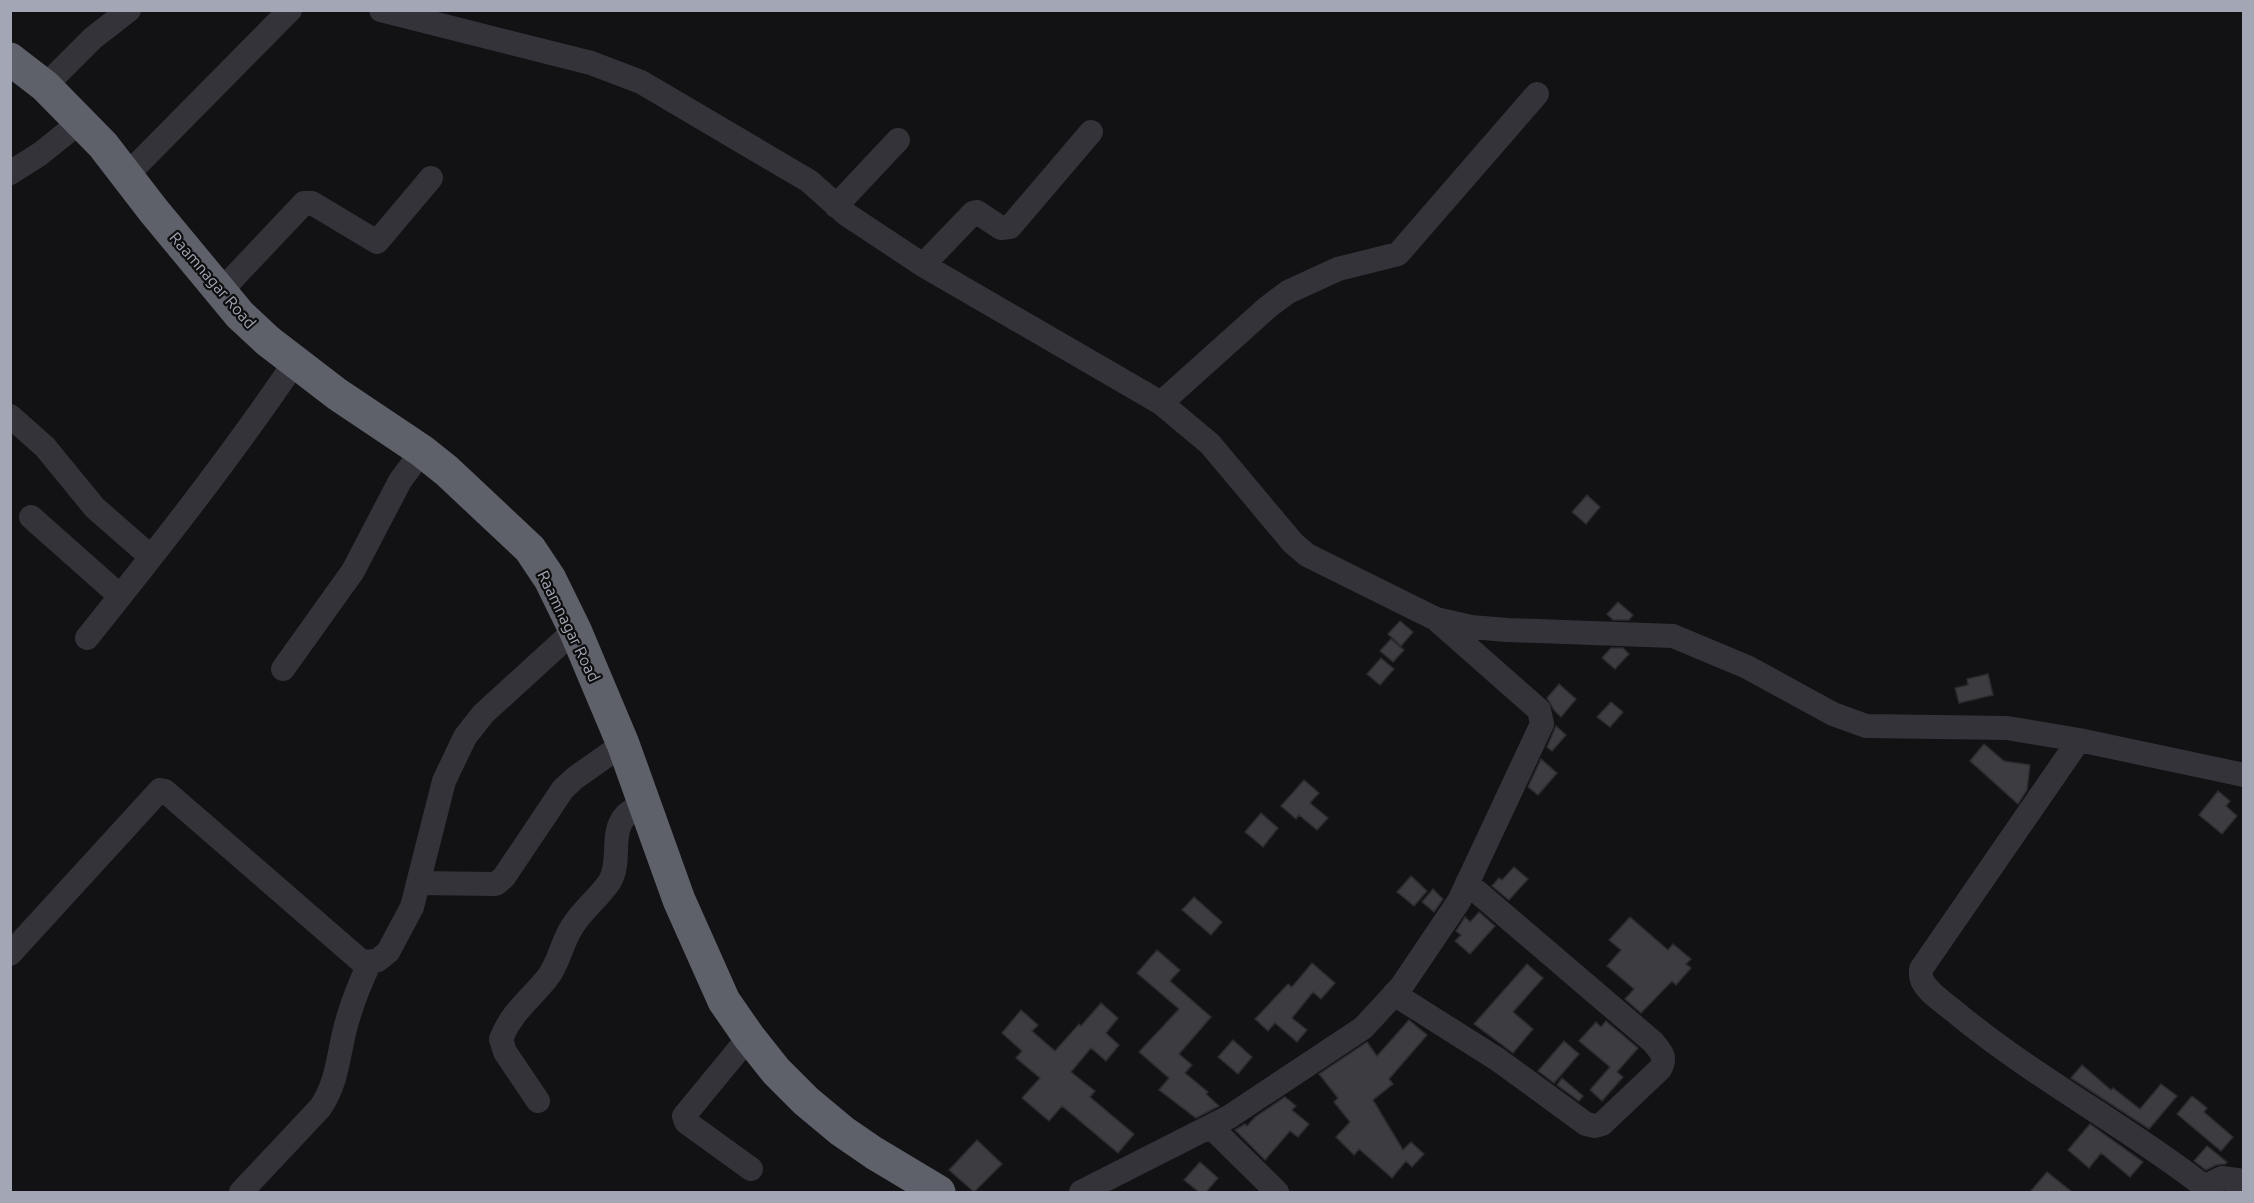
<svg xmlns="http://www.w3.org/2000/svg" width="2254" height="1203" font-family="Ubuntu,sans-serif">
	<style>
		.building { fill: #3c3c41; stroke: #2c2c30; stroke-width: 1.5 }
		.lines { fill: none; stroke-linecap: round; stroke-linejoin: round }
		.minor { stroke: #333339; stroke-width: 24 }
		.highway { stroke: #5e606a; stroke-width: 33 }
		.labels { text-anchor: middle; stroke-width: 4.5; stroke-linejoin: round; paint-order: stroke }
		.street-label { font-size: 16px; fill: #a2a6b5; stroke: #0d0d0e }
	</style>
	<rect width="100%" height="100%" fill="#121214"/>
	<path class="building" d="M1587,495L1600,507L1586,524L1572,512Z
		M1618,602L1633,615L1629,620H1613L1607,614Z
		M1400,621L1413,632L1401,646L1388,634Z
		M1391,639L1404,650L1393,662L1380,651Z
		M1611,648H1623L1629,654L1615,669L1602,658Z
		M1381,658L1394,669L1380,685L1367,674Z
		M1988,674L1993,695L1959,703L1955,688L1968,685L1967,679Z
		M1559,684L1576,699L1561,717L1554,710L1547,698Z
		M1611,702L1623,712L1610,727L1597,717Z
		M1556,726L1566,735L1552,751L1547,747Z
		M1984,744L2004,761L2030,765L2027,790L2018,804L1970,761Z
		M1541,759L1557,773L1538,795L1528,787Z
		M1304,780L1319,793L1310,803L1328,818L1317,830L1299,815L1296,819L1281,806Z
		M2218,791L2230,801L2226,806L2237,816L2222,834L2199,815Z
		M1261,813L1278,828L1263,847L1245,832Z
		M1514,867L1528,879L1509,900L1492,886L1499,878L1502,880Z
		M1411,876L1427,891L1414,906L1397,892Z
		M1433,889L1443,899L1434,912L1422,902Z
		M1194,897L1222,922L1211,935L1182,910Z
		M1479,912L1495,926L1470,954L1455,941L1461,935L1456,931L1465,917L1470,922Z
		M1630,917L1668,950L1673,944L1691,959L1686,964L1691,968L1676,985L1672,981L1641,1013L1625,999L1634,989L1607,966L1621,950L1609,940Z
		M1157,950L1180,970L1170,981L1211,1017L1179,1054L1192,1065L1185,1073L1208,1092L1206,1094L1219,1106L1196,1118L1159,1090L1169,1078L1139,1052L1179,1009L1137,973Z
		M1312,963L1335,983L1321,999L1313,992L1292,1018L1307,1030L1297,1042L1275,1023L1268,1031L1255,1019L1288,984L1292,987Z
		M1527,964L1543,978L1513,1012L1533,1029L1513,1053L1474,1024Z
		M1101,1003L1118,1018L1106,1033L1119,1045L1106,1061L1091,1048L1071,1072L1095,1091L1090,1097L1134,1134L1118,1153L1062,1106L1049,1121L1022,1098L1040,1078L1016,1058L1022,1051L1002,1033L1021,1010L1038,1025L1032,1031L1055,1051L1079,1024L1081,1026Z
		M1409,1020L1427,1035L1389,1079L1393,1084L1373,1100L1403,1150L1411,1142L1424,1154L1412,1167L1406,1161L1392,1178L1359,1149L1354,1155L1336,1137L1350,1122L1334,1102L1338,1098L1319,1074L1367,1042L1377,1056Z
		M1606,1021L1638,1048L1617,1072L1623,1077L1602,1101L1590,1090L1610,1067L1579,1041L1596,1022L1601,1027Z
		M1233,1040L1252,1057L1238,1074L1218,1057Z
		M1564,1041L1579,1054L1554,1083L1538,1071Z
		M2082,1065L2111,1090L2113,1088L2140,1109L2161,1084L2177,1096L2149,1129L2071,1078Z
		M1562,1078L1583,1096L1579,1101L1557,1085Z
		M2192,1096L2207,1108L2204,1112L2233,1137L2221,1151L2177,1114Z
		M1285,1097L1296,1106L1292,1110L1309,1124L1298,1137L1290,1131L1265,1160L1235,1130L1245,1124L1247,1126L1255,1117Z
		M2090,1124L2143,1162L2130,1177L2101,1153L2089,1168L2068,1150Z
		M977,1140L1002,1164L974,1192L949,1170Z
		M2207,1146L2227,1162L2225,1164L2216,1165L2206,1170L2194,1161Z
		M1200,1162L1218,1178L1206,1192H1199L1184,1180Z
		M2047,1172L2072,1192H2030Z"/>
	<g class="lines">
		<path class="minor" d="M381,10L591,63L641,82L809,181L846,214L923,265L1161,403L1210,444L1293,543L1307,555L1436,619L1471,627L1507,630L1673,636L1747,667L1833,714L1866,726L2007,728L2079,740L2244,775
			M45,86L93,38L129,10
			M10,173L40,154L81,121
			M127,175L290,10
			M836,206L898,140
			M923,265L973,213L977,212L1001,228L1010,227L1091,132
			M220,292L304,203H312L377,242L431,178
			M1161,403L1268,307L1288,292L1338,269L1398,254L1537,94
			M10,416L45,447L95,508L151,557
			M31,517L120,596
			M87,638C159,548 230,458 295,362
			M283,669L353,571L400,481L422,451
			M2079,740L1921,969C1921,973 1920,977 1923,982C1930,995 1949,1006 1960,1016C2036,1078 2123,1124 2201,1184L2208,1185L2222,1178L2244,1181
			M418,883L496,884L504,877L563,789L575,778L623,744
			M10,954L160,790L165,791L361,961L370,962L378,960L388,952L412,907L444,781L465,737L483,714L575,630
			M1394,994L1497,1059L1586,1124L1595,1126L1602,1124L1660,1069C1667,1057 1661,1052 1653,1042L1467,883
			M749,1037L684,1116L686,1122L751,1169
			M538,1101L505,1052L501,1039C512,1011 531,999 548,977C559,963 562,942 572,927C582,910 599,898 610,881C622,860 609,833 626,815C631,810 639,807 645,803
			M1211,1127L1277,1192
			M241,1192L320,1108C336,1085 338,1060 344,1033C350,1008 359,985 370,962
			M1081,1192L1229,1117L1363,1028L1401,987L1459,901L1542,724L1539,710L1438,621"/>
		<path class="highway" d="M10,59L45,86L103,145L153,210L240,315L268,341L337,394L422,451L447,471L530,549L550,579L575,630L623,744L679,900L724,1001L749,1037L776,1071L806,1101L842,1131L874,1153L939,1192"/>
	</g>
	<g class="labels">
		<g class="street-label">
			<text transform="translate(213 280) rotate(49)" y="6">Raamnagar Road</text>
			<text transform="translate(569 626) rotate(64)" y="6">Raamnagar Road</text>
		</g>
	</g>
	<rect width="2254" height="1203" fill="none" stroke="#a2a6b5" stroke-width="24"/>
</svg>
